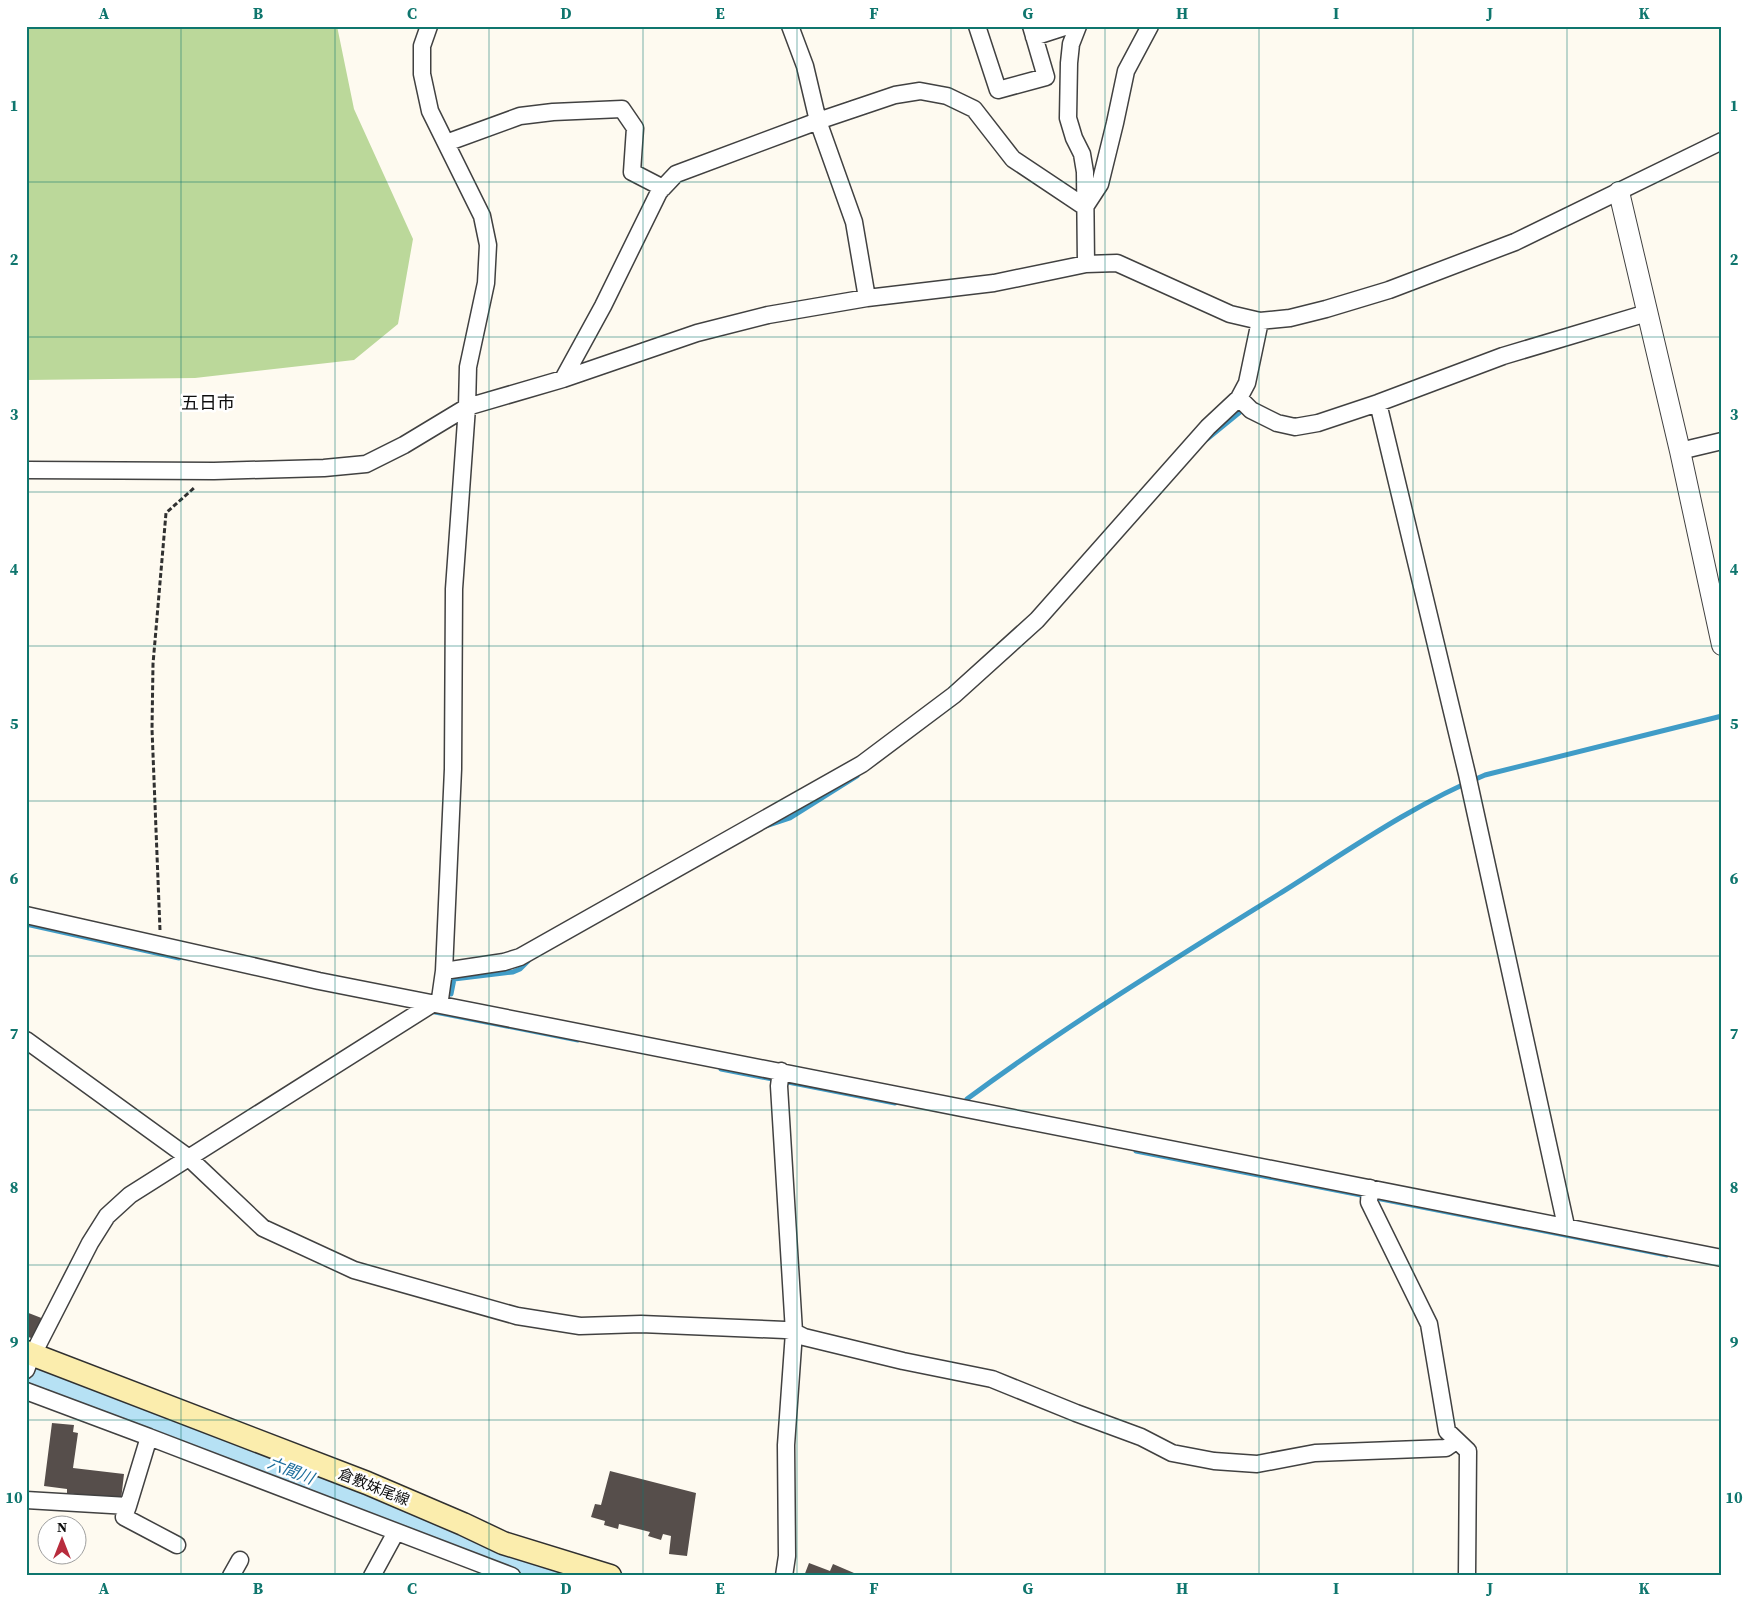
<svg xmlns="http://www.w3.org/2000/svg" width="1748" height="1602" font-family="'Source Serif 4','Noto Sans JP',serif">
	<style>
		.forest { fill: #bbd89a }
		.lines { fill: none; stroke-linecap: round; stroke-linejoin: round }
		.stream { stroke: #409cc7; stroke-width: 5 }
		.river { stroke: #b6e1f4; stroke-width: 30 }
		.building { fill: #564e4b }
		.minor-casing { stroke: #414141; stroke-width: 19 }
		.tertiary-casing { stroke: #414141; stroke-width: 22 }
		.secondary-casing { stroke: #303030; stroke-width: 25 }
		.path { stroke: #303030; stroke-width: 3; stroke-dasharray: 5 2.5; stroke-linecap: butt }
		.minor { stroke: #fff; stroke-width: 16 }
		.tertiary { stroke: #fff; stroke-width: 20 }
		.secondary { stroke: #fbedad; stroke-width: 22 }
		.grid { fill: none; stroke: #0f766e; stroke-width: 1; stroke-opacity: 0.55 }
		.labels { text-anchor: middle; stroke-width: 5; stroke-linejoin: round; paint-order: stroke }
		.street-label { font-size: 15px; fill: #0e0e0e; stroke: #fff }
		.water-label { font-size: 16px; font-style: italic; fill: #1c6d9b; stroke: #fff }
		.quarter-label { font-size: 18px; fill: #0e0e0e; stroke: #fff }
		.neatline { fill: none; stroke: #0f766e; stroke-width: 2 }
		.grid-label { font-size: 16px; text-anchor: middle; font-weight: bold; fill: #0f766e }
	</style>
	<rect width="100%" height="100%" fill="#fefaf0"/>
	<path class="forest" d="M26,26H337L354,109L413,239L398,324L354,360L195,378L26,380Z"/>
	<g class="lines">
		<path class="stream" d="M1207,439L1240,412
			M766,826L790,818L857,776
			M26,924L179,958
			M451,994L454,979L513,972L520,969L528,961
			M430,1011L578,1040
			M721,1069L895,1103
			M967,1099C1067,1025 1173,960 1279,894C1346,852 1412,805 1485,775L1722,716
			M1136,1151L1667,1255"/>
		<path class="river" d="M26,1373L53,1381L301,1473L552,1576"/>
	</g>
	<path class="building" d="M26,1312L44,1319L36,1340L26,1336Z
		M52,1423L74,1425L73,1432L78,1433L73,1468L124,1474L121,1500L67,1493V1489L44,1486Z
		M610,1471L696,1493L687,1556L669,1554L671,1536L663,1534L661,1540L648,1536L650,1532L619,1524L618,1529L604,1525L605,1521L591,1517L595,1504L601,1505Z
		M809,1563L830,1571L833,1564L861,1576H804Z"/>
	<g class="lines">
		<g class="minor-casing">
			<path id="minor" d="M790,26L805,66L818,121L854,222L867,298
				M977,26L998,90L1046,77L1031,26
				M1078,26L1071,44L1069,63L1068,118L1074,138L1082,154L1085,172L1086,264
				M1034,37L1068,26
				M446,143L520,116L553,112L622,109L635,128L632,172L663,188
				M1085,207L1100,184L1115,123L1126,71L1150,26
				M563,379L603,306L659,192L676,174L818,121L895,95L920,91L947,96L974,109L1013,159L1085,207
				M1239,398L1251,410L1277,423L1295,427L1318,423L1378,403L1503,356L1647,313
				M1378,403L1467,774L1566,1226
				M1680,451L1722,441
				M26,470L214,471L324,468L366,464L404,445L467,407L563,379L697,333L768,315L867,298L994,283L1086,264L1117,263L1230,314L1260,321L1290,318L1326,309L1389,290L1515,242L1722,141
				M26,915L319,981L1722,1258
				M444,971L504,962L520,957L862,764L954,695L1037,620L1208,427L1239,398L1247,383L1260,321
				M26,1040L189,1158L263,1228L354,1270L517,1316L580,1326L641,1324L785,1330L794,1332L804,1337L903,1361L992,1379L1076,1413L1141,1437L1172,1453L1214,1461L1257,1464L1315,1453L1446,1448L1456,1441
				M781,1071L779,1086L794,1332L786,1445L787,1556L784,1576
				M1370,1188L1369,1202L1429,1324L1447,1431L1468,1451L1467,1576
				M26,1370L29,1362L90,1243L107,1216L130,1195L440,999L444,971L453,769L454,589L467,407L468,367L486,283L488,245L482,216L430,111L422,74V46L429,26
				M26,1391L149,1437
				M26,1500L128,1506L149,1437L512,1576
				M128,1506L124,1517L177,1545
				M231,1576L240,1560
				M372,1576L396,1532"/>
		</g>
		<g class="tertiary-casing">
			<path id="tertiary" d="M1619,192L1680,451L1722,645"/>
		</g>
		<g class="secondary-casing">
			<path id="secondary" d="M26,1352L367,1483L463,1524L503,1543L610,1576"/>
		</g>
		<path class="path" d="M160,930L152,729L153,664L166,513L194,488"/>
		<use href="#minor" class="minor"/>
		<use href="#tertiary" class="tertiary"/>
		<use href="#secondary" class="secondary"/>
	</g>
	<path class="grid" d="M181,26V1576M335,26V1576M489,26V1576M643,26V1576M797,26V1576M951,26V1576M1105,26V1576M1259,26V1576M1413,26V1576M1567,26V1576M26,182H1722M26,337H1722M26,492H1722M26,646H1722M26,801H1722M26,956H1722M26,1110H1722M26,1265H1722M26,1420H1722"/>
	<g class="labels">
		<g class="street-label">
			<text transform="translate(374 1487) rotate(22)" y="5">倉敷妹尾線</text>
		</g>
		<g class="water-label">
			<text transform="translate(291 1470) rotate(21)" y="6">六間川</text>
		</g>
		<g class="quarter-label">
			<text x="208" y="409">五日市</text>
		</g>
	</g>
	<rect width="1748" height="1602" fill="none" stroke="#ffffff" stroke-width="55"/>
	<g transform="translate(62 1540)"><circle r="24" fill="#ffffff" stroke="#9f9f9f"/>
	<path d="M0-4L9 19L0 12L-9 19Z" fill="#b82c3d"/>
	<text y="-8" font-size="14" font-weight="bold" text-anchor="middle" fill="#0e0e0e">N</text>
	</g>
	<rect x="28" y="28" width="1692" height="1546" class="neatline"/>
	<g class="grid-label">
		<text x="104" y="19">A</text>
		<text x="258" y="19">B</text>
		<text x="412" y="19">C</text>
		<text x="566" y="19">D</text>
		<text x="720" y="19">E</text>
		<text x="874" y="19">F</text>
		<text x="1028" y="19">G</text>
		<text x="1182" y="19">H</text>
		<text x="1336" y="19">I</text>
		<text x="1490" y="19">J</text>
		<text x="1644" y="19">K</text>
		<text x="14" y="111">1</text>
		<text x="1734" y="111">1</text>
		<text x="14" y="265">2</text>
		<text x="1734" y="265">2</text>
		<text x="14" y="420">3</text>
		<text x="1734" y="420">3</text>
		<text x="14" y="575">4</text>
		<text x="1734" y="575">4</text>
		<text x="14" y="729">5</text>
		<text x="1734" y="729">5</text>
		<text x="14" y="884">6</text>
		<text x="1734" y="884">6</text>
		<text x="14" y="1039">7</text>
		<text x="1734" y="1039">7</text>
		<text x="14" y="1193">8</text>
		<text x="1734" y="1193">8</text>
		<text x="14" y="1348">9</text>
		<text x="1734" y="1348">9</text>
		<text x="14" y="1503">10</text>
		<text x="1734" y="1503">10</text>
		<text x="104" y="1594">A</text>
		<text x="258" y="1594">B</text>
		<text x="412" y="1594">C</text>
		<text x="566" y="1594">D</text>
		<text x="720" y="1594">E</text>
		<text x="874" y="1594">F</text>
		<text x="1028" y="1594">G</text>
		<text x="1182" y="1594">H</text>
		<text x="1336" y="1594">I</text>
		<text x="1490" y="1594">J</text>
		<text x="1644" y="1594">K</text>
	</g>
</svg>
